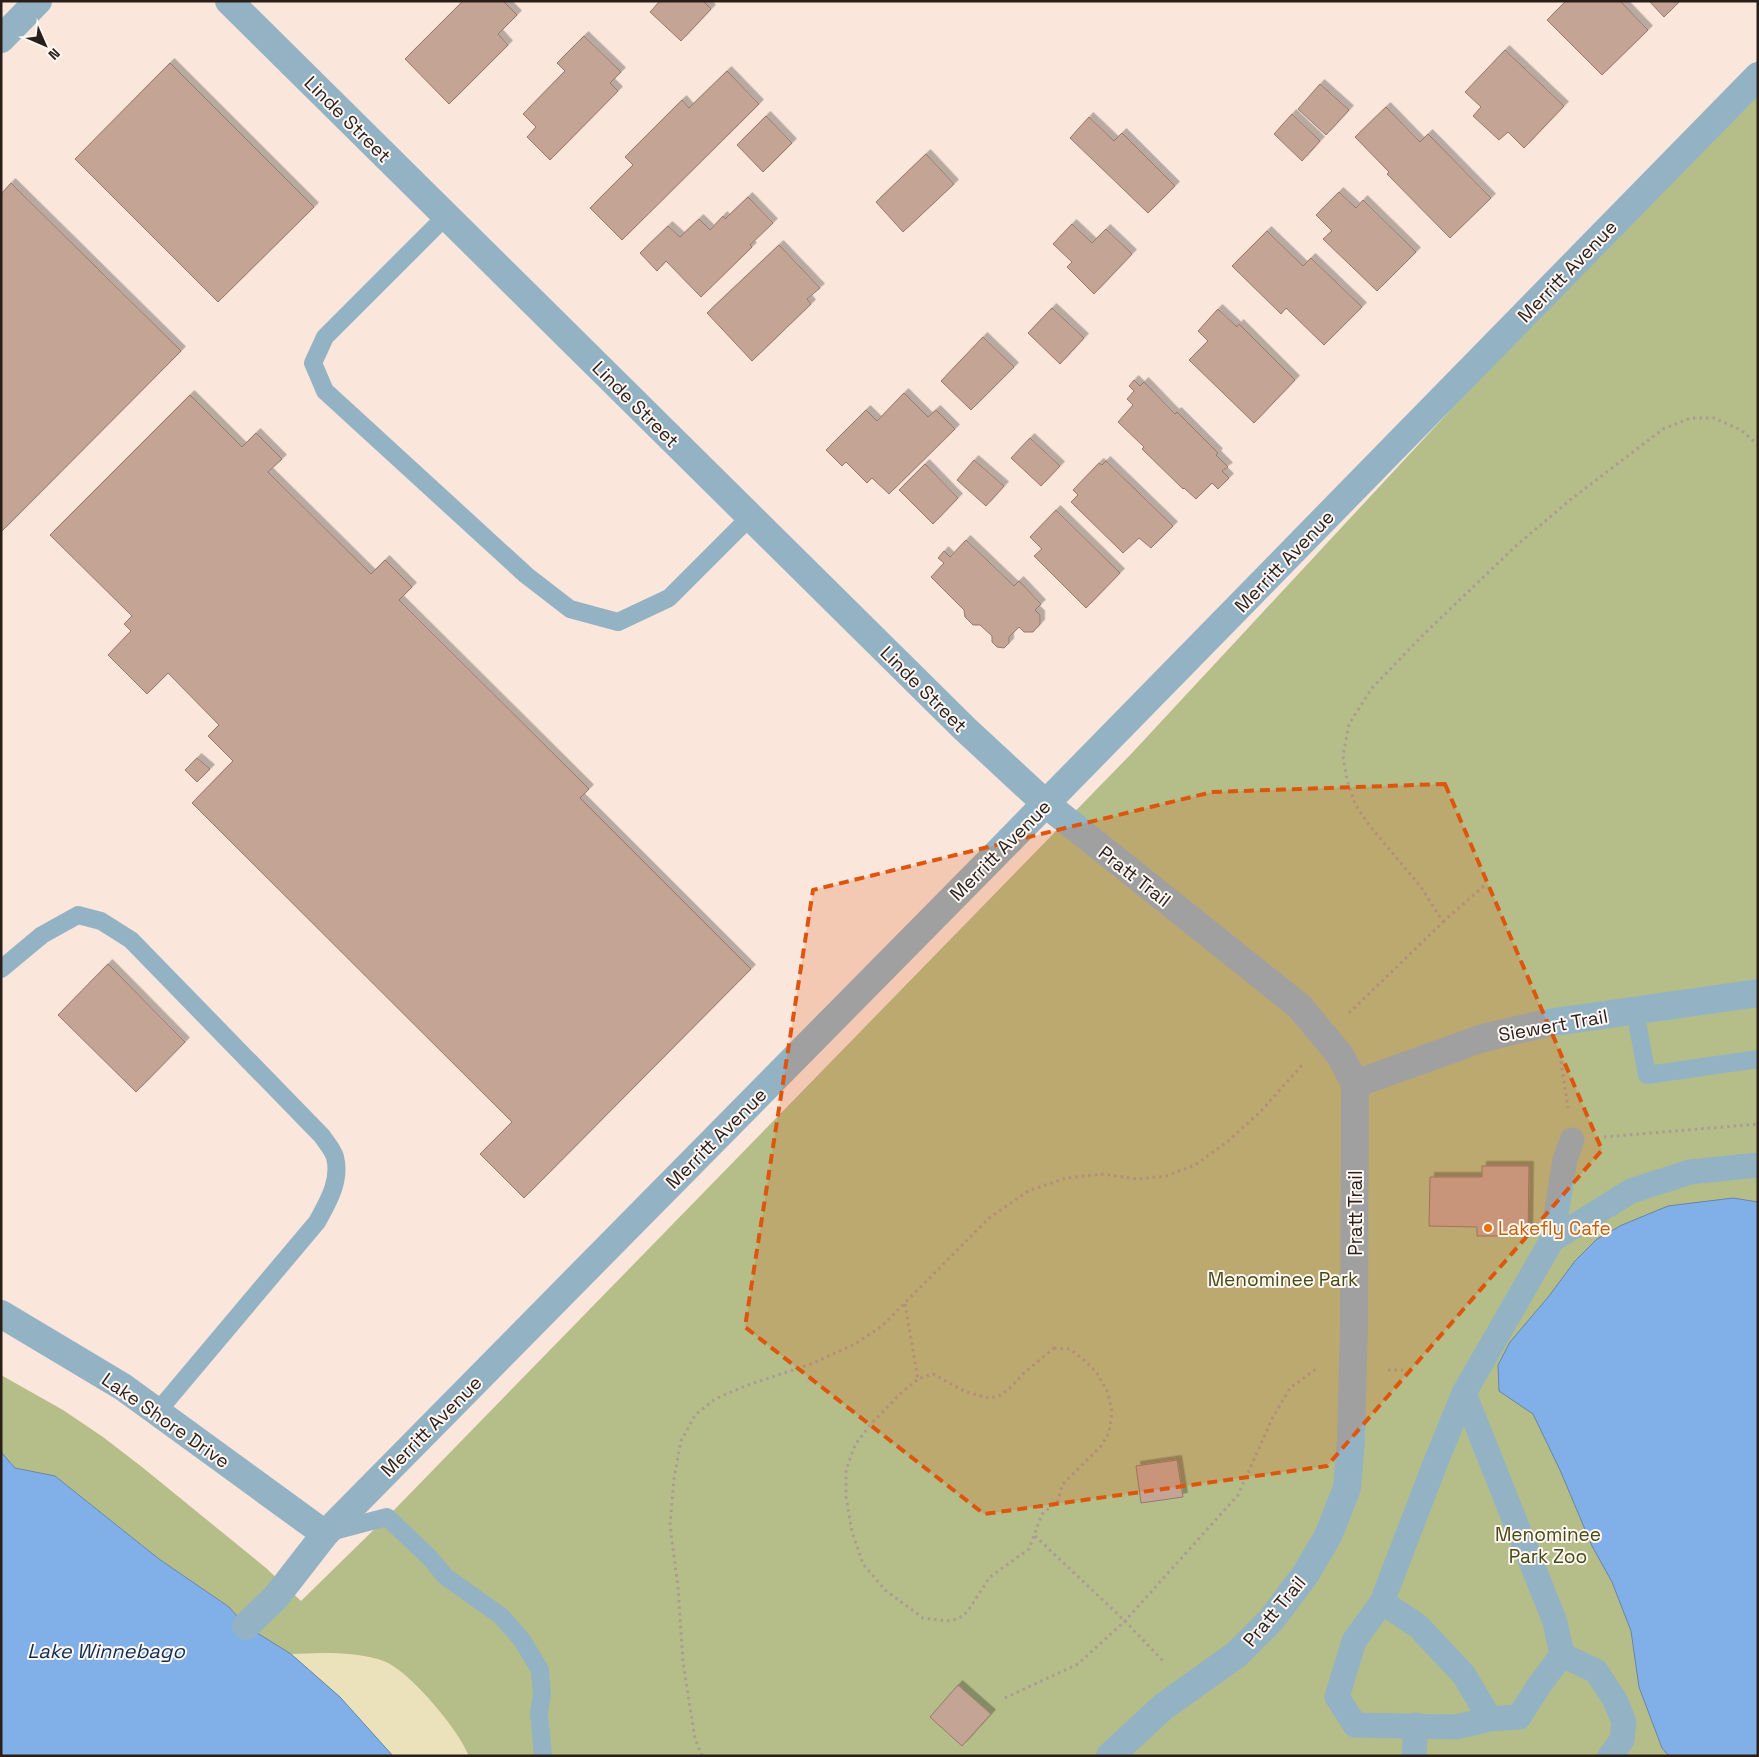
<svg xmlns="http://www.w3.org/2000/svg" width="1759" height="1757" font-family="'Space Grotesk',sans-serif">
	<style>
		.green { fill: #b5be89 }
		.sand { fill: #ebe2bc }
		.water { fill: #81b0e9; stroke: #6784aa }
		.building { fill: #c4a495; stroke: #97796a; filter: url(#shadow) }
		.lines { fill: none; stroke-linecap: round; stroke-linejoin: round }
		.path { stroke: #ad9b93; stroke-width: 3; stroke-dasharray: 2.5 4; stroke-linecap: butt }
		.service { stroke: #93b3c5; stroke-width: 18 }
		.pedestrian { stroke: #93b3c5; stroke-width: 25 }
		.minor { stroke: #93b3c5; stroke-width: 28 }
		.tertiary { stroke: #93b3c5; stroke-width: 28 }
		.marked { fill: #de560d; fill-opacity: 0.2; stroke: #de560d; stroke-width: 4; stroke-dasharray: 10 6; stroke-linejoin: round }
		.food-dot { fill: #e8710a; stroke: #fef7f3; stroke-width: 2 }
		.labels { text-anchor: middle; stroke-width: 4; stroke-linejoin: round; paint-order: stroke }
		.street-label { font-size: 19px; fill: #2a1e18; stroke: #fef7f3 }
		.food-label { font-size: 19px; fill: #c56008; stroke: #fef7f3; text-anchor: start }
		.park-label { font-size: 19px; fill: #434a13; stroke: #fef7f3 }
		.water-label { font-size: 20px; font-style: italic; fill: #0d2e52; stroke: #fef7f3 }
	</style>
	<defs>
		<filter id="shadow"><feDropShadow dx="4.5" dy="-4.5" stdDeviation="0" flood-color="#0004"/></filter>
	</defs>
	<rect width="100%" height="100%" fill="#fbe6dc"/>
	<path class="green" d="M1758,79V1756H393L340,1697L246,1626L229,1607L159,1559L55,1476L15,1468L1,1452V1375L63,1410L103,1437L142,1467L266,1568L301,1601L396,1508L1132,753Z"/>
	<path class="sand" d="M321,1653C341,1653 367,1654 386,1662C412,1674 458,1729 469,1756H393L340,1697L291,1654Z"/>
	<path class="water" d="M1733,1198L1758,1202V1756H1669L1662,1748L1639,1687L1631,1631L1612,1582L1592,1546L1560,1470L1533,1414L1499,1391L1498,1365L1510,1342L1549,1296L1575,1261L1597,1239L1622,1225L1668,1206Z
		M1,1452L15,1468L55,1476L159,1559L229,1607L246,1626L291,1654L340,1697L393,1756H1Z"/>
	<path class="building" d="M463,1H503L517,15L498,34L508,45L449,104L405,59Z
		M660,1H703L711,9L681,41L650,12Z
		M1566,1H1620L1648,30L1602,75L1547,20Z
		M1649,1H1680L1664,17Z
		M584,36L621,72L610,83L618,91L550,160L527,137L536,127L523,114L565,71L557,63Z
		M1505,50L1564,106L1524,148L1508,132L1499,140L1473,116L1481,107L1465,92Z
		M170,63L314,207L218,302L75,159Z
		M727,71L759,104L622,240L590,208L633,165L625,157L682,100L689,108Z
		M1320,84L1349,110L1326,135L1298,109Z
		M1386,107L1420,142L1428,134L1491,198L1450,238L1387,174L1389,172L1355,137Z
		M1292,114L1320,141L1302,161L1274,134Z
		M766,116L792,143L763,172L737,145Z
		M1089,117L1114,141L1122,133L1175,186L1148,213L1070,138Z
		M926,154L954,184L903,232L876,202Z
		M11,183L181,351L1,532V194Z
		M1339,192L1356,208L1363,200L1416,252L1377,291L1323,239L1332,231L1316,215Z
		M748,197L773,223L750,245L752,247L701,297L666,261L657,271L640,253L668,226L680,237L699,219L710,230L723,216L725,219Z
		M1072,224L1092,243L1106,229L1132,254L1094,294L1067,267L1072,262L1053,244Z
		M1267,231L1303,266L1311,258L1362,307L1324,345L1286,308L1281,314L1232,266Z
		M779,245L820,288L807,299L811,304L752,361L707,313Z
		M1052,308L1084,338L1060,364L1028,333Z
		M1218,309L1237,327L1239,324L1295,380L1254,423L1189,360L1208,341L1198,331Z
		M983,337L1014,367L971,410L941,381Z
		M1134,380L1140,386L1144,382L1175,414L1177,412L1218,453L1216,455L1228,467L1222,471L1229,478L1218,489L1212,483L1196,499L1184,488L1183,489L1142,449L1144,447L1118,422L1133,405L1127,399L1134,391L1129,386Z
		M904,393L928,417L936,410L955,429L889,494L872,478L867,483L846,462L842,466L826,450L866,410L877,421Z
		M190,395L242,447L256,433L282,459L268,472L371,574L385,560L412,587L399,600L589,789L580,798L751,969L524,1198L480,1154L512,1122L192,803L233,761L208,736L219,725L168,673L147,694L108,655L131,631L124,624L132,616L50,535Z
		M1030,438L1060,466L1041,486L1011,458Z
		M974,460L1004,486L986,506L957,480Z
		M1106,461L1173,526L1151,548L1139,538L1123,553L1071,502L1078,495L1073,490L1099,463L1102,465Z
		M925,464L958,498L933,524L899,490Z
		M1056,510L1120,573L1086,608L1034,556L1042,549L1030,537Z
		M966,540L1014,586L1019,581L1041,604L1035,610L1040,615V624L1033,632H1024L1019,627L1009,637V643L1004,648L997,647L992,642V636L980,625H973L965,617L964,610L931,577L944,563L938,558L944,551L950,557Z
		M197,758L210,769L197,782L185,770Z
		M108,964L185,1042L136,1092L58,1015Z
		M1482,1166H1529L1528,1236H1477V1227L1429,1226L1430,1177H1482Z
		M1177,1460L1183,1497L1141,1503L1136,1466Z
		M958,1685L991,1714L962,1746L930,1717Z"/>
	<g class="lines">
		<path class="path" d="M1443,922L1486,884
			M1349,1013L1443,922L1421,887L1369,825L1355,804L1347,780L1343,756L1349,724L1372,688L1423,635L1518,544L1570,500L1663,429L1691,418H1714L1741,430L1758,445
			M1560,1055L1568,1108
			M1604,1137L1758,1124
			M905,1304L918,1379
			M1054,1348L1070,1349L1083,1359L1097,1373L1108,1393L1112,1412L1109,1433L1101,1446L1062,1485L1058,1501L1042,1514L1029,1549L990,1577L967,1612L958,1619L947,1621L923,1618L885,1590L863,1564L852,1532L846,1497V1470L855,1445L869,1426L900,1394L918,1379L933,1374L966,1392L989,1398L999,1396L1009,1389L1024,1373Z
			M1388,1370H1403
			M1035,1536L1125,1621L1165,1663
			M1005,1698L1078,1664L1125,1621L1238,1495L1272,1419L1290,1388L1316,1369L1319,1370
			M702,1756L695,1739L683,1662L678,1587L670,1525L674,1478L681,1441L695,1415L715,1399L745,1386L811,1364L855,1344L882,1326L989,1218L1028,1191L1066,1178L1103,1174L1137,1179L1166,1176L1195,1165L1227,1142L1260,1112L1303,1064"/>
		<path class="service" d="M446,216L325,337L313,363L325,391L526,575L570,609L618,622L669,598L750,517
			M1,969L42,935L78,915L101,921L131,940L322,1136C326,1142 333,1150 335,1157C341,1181 328,1202 317,1222L158,1411
			M1635,1011L1647,1075L1758,1059
			M330,1532L387,1517L430,1558L446,1577L501,1616L522,1640L540,1670L542,1694L539,1713L543,1756"/>
		<path class="pedestrian" d="M1572,1140L1565,1159L1552,1240L1631,1191L1690,1172L1758,1165
			M1552,1240L1464,1393L1555,1622L1562,1655L1596,1671L1615,1700L1624,1722L1622,1740L1610,1756
			M1464,1393L1435,1464L1382,1602L1418,1626L1464,1675L1490,1719
			M1382,1602L1354,1641L1337,1697L1355,1725L1456,1727L1490,1719L1519,1717L1540,1684L1562,1655
			M1414,1756L1416,1725"/>
		<path class="minor" d="M229,1L965,729L1046,804L1299,1006L1340,1055L1355,1084L1354,1325L1351,1439L1347,1488L1328,1536L1305,1575L1271,1620L1237,1654L1163,1707L1110,1756
			M1,39L38,1
			M1355,1084L1483,1038L1547,1023L1758,993
			M1,1314L123,1387L325,1534
			M246,1626L276,1597L325,1534L1010,840"/>
		<path class="tertiary" d="M1010,840L1758,76"/>
	</g>
	<path class="marked" d="M1445,784L1602,1150L1327,1466L984,1514L745,1327L813,890L1212,792Z"/>
	<circle class="food-dot" cx="1488" cy="1228" r="5"/>
	<g class="labels">
		<g class="street-label">
			<text transform="translate(348 119) rotate(45)" y="7">Linde Street</text>
			<text transform="translate(1567 271) rotate(-46)" y="7">Merritt Avenue</text>
			<text transform="translate(636 404) rotate(45)" y="7">Linde Street</text>
			<text transform="translate(1284 561) rotate(-46)" y="7">Merritt Avenue</text>
			<text transform="translate(924 689) rotate(45)" y="7">Linde Street</text>
			<text transform="translate(1000 850) rotate(-45)" y="7">Merritt Avenue</text>
			<text transform="translate(1135 876) rotate(38)" y="7">Pratt Trail</text>
			<text transform="translate(1553 1025) rotate(-10)" y="7">Siewert Trail</text>
			<text transform="translate(716 1138) rotate(-45)" y="7">Merritt Avenue</text>
			<text transform="translate(1355 1213) rotate(-90)" y="7">Pratt Trail</text>
			<text transform="translate(166 1420) rotate(35)" y="7">Lake Shore Drive</text>
			<text transform="translate(431 1426) rotate(-45)" y="7">Merritt Avenue</text>
			<text transform="translate(1274 1611) rotate(-50)" y="7">Pratt Trail</text>
		</g>
		<g class="food-label">
			<text x="1498" y="1235">Lakefly Cafe</text>
		</g>
		<g class="park-label">
			<text x="1283" y="1286">Menominee Park</text>
			<text x="1548" y="1541">Menominee<tspan x="1548" dy="22">Park Zoo</tspan></text>
		</g>
		<g class="water-label">
			<text x="106" y="1658">Lake Winnebago</text>
		</g>
	</g>
	<rect width="1759" height="1757" fill="none" stroke="#2a1e18" stroke-width="5"/>
	<g transform="translate(45 45) rotate(135)" stroke="#fef7f3" stroke-width="4" paint-order="stroke">
	<path d="M0-4L9 19L0 12L-9 19Z" fill="#2a1e18"/>
	<text y="-8" font-size="14" font-weight="bold" text-anchor="middle" fill="#2a1e18">N</text>
	</g>
</svg>
